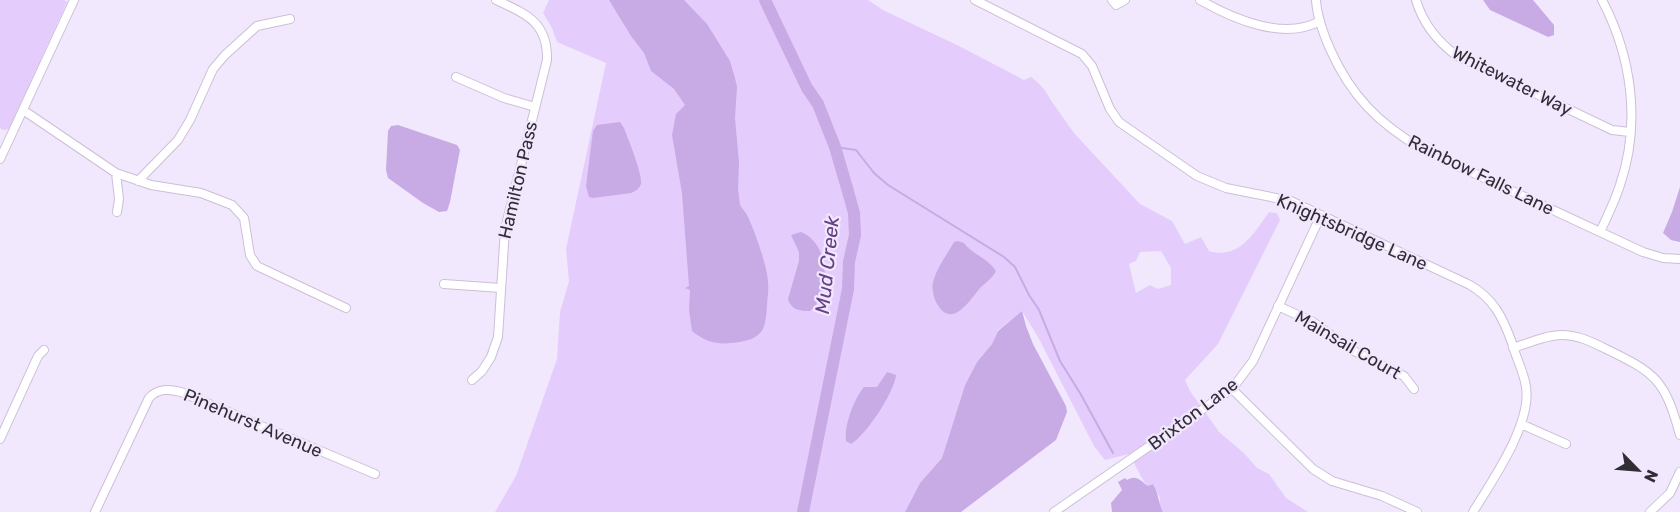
<svg xmlns="http://www.w3.org/2000/svg" width="1680" height="512" font-family="Rubik,sans-serif">
	<style>
		.green { fill: #e4cdfc; fill-rule: evenodd }
		.water { fill: #c8aae5 }
		.lines { fill: none; stroke-linecap: round; stroke-linejoin: round }
		.stream { stroke: #c8aae5; stroke-width: 2 }
		.river { stroke: #c8aae5; stroke-width: 12 }
		.minor-casing { stroke: #cbbfd8; stroke-width: 10 }
		.minor { stroke: #fff; stroke-width: 8 }
		.labels { text-anchor: middle; stroke-width: 4.5; stroke-linejoin: round; paint-order: stroke }
		.street-label { font-size: 18px; fill: #312d36; stroke: #f2e8fd }
		.water-label { font-size: 20px; font-style: italic; fill: #664087; stroke: #f2e8fd }
	</style>
	<rect width="100%" height="100%" fill="#f2e8fd"/>
	<path class="green" d="M0,0H64L67,2L9,129L3,130L0,128Z
		M549,0H868L883,10L959,46L1024,80L1031,77C1038,82 1047,91 1050,99L1074,133L1140,204L1172,221L1185,244L1201,237L1209,251C1239,260 1254,233 1269,212L1277,213L1280,220L1218,344L1185,380L1190,391L1219,432L1244,453L1257,468L1269,474L1286,498L1308,512H1163L1159,505L1160,498L1153,484L1148,486C1143,482 1134,462 1129,454L1105,460L1094,446L1038,337L1022,311L998,330L992,344L977,362L965,385L942,458L920,483L905,512H495L516,476L557,359L560,312L569,281L566,249L606,63L557,42L552,28L543,13ZM1161,251L1171,268V285L1158,289L1150,285L1136,293L1129,264L1136,261L1140,252Z"/>
	<path class="water" d="M609,0H684L707,24L730,61L735,78L737,87L735,118L739,163L738,188L740,205C743,210 746,212 748,217C755,232 768,268 768,283C769,291 767,299 767,307C765,329 764,337 740,342C720,345 708,344 692,331L689,310L690,290L685,288L689,286L682,193L672,135L676,114L685,105L674,89L651,71L644,53L631,36Z
		M1483,0H1533L1554,25V35L1548,37L1490,10Z
		M620,122L624,128C628,139 643,175 641,184C639,189 636,191 631,193L593,198L589,197L586,186L593,131L597,125Z
		M398,125L457,145L460,150L450,202L447,211L439,212L423,203L388,178L386,170L388,131L391,126Z
		M1680,187V242L1671,240L1663,233L1672,212Z
		M801,232C830,243 832,294 810,311C800,311 791,310 788,299L799,261V252L791,235Z
		M958,241L964,243C973,255 988,258 996,271C992,279 986,282 980,288C968,303 951,330 936,302C933,295 931,287 934,279C938,266 948,253 954,242Z
		M1022,311L1026,326L1033,344L1066,406L1067,412L1056,440L961,512H905L920,483L942,458L965,385L977,362L992,344L998,331Z
		M887,372L896,375C894,393 866,435 851,444L846,441C844,425 854,399 864,387H877Z
		M1125,478L1127,480C1136,474 1141,481 1148,486L1153,484C1159,494 1158,503 1163,512H1112L1111,503L1122,490L1118,482Z"/>
	<g class="lines">
		<path class="stream" d="M835,147L856,150L874,173L888,185L1004,257L1015,267L1029,295L1039,310L1060,361L1080,393L1113,453"/>
		<path class="river" d="M765,0L807,88L818,104L835,147L847,188L854,213L855,235L849,262L848,289L803,512"/>
		<g class="minor-casing">
			<path id="minor" d="M975,0L1082,54L1092,66L1110,109L1119,122L1197,176L1226,188L1291,201L1470,285C1494,299 1503,318 1512,343C1516,358 1524,372 1526,387C1532,424 1492,481 1473,512
				M1112,0L1116,5L1125,0
				M1200,0C1233,19 1284,41 1320,21
				M1316,0C1317,17 1323,33 1330,49C1351,96 1378,123 1422,149L1643,252L1663,258L1680,259
				M1416,0C1423,24 1438,42 1457,56L1612,130L1630,132
				M456,77L504,98L535,107
				M23,110L116,173L151,185L201,193L232,205L244,218L250,255L257,266L346,308
				M0,159L74,0
				M116,173L119,199L117,212
				M138,181L178,140L190,120L213,69L225,55L257,26L290,19
				M1600,232C1607,217 1615,201 1620,185C1641,124 1632,57 1602,0
				M444,284L501,288
				M1278,306L1313,322L1352,350L1404,376L1414,389
				M1513,348C1529,343 1546,335 1562,335C1578,335 1592,342 1606,349C1656,373 1665,380 1680,435
				M472,380L482,371L491,357L498,337L505,229L547,60C548,22 526,14 496,0
				M1232,389L1313,469L1332,481L1382,496L1417,512
				M1521,424L1566,444
				M0,439L38,356L44,350
				M95,512L149,398C158,388 169,389 181,392L375,474
				M1054,512L1232,389L1253,361L1321,215
				M1650,512L1670,493L1680,472"/>
		</g>
		<use href="#minor" class="minor"/>
	</g>
	<g class="labels">
		<g class="street-label">
			<text transform="translate(1512 81) rotate(27)" y="6">Whitewater Way</text>
			<text transform="translate(1481 175) rotate(26)" y="6">Rainbow Falls Lane</text>
			<text transform="translate(518 180) rotate(-77)" y="6">Hamilton Pass</text>
			<text transform="translate(1352 232) rotate(24)" y="6">Knightsbridge Lane</text>
			<text transform="translate(1348 345) rotate(30)" y="6">Mainsail Court</text>
			<text transform="translate(1193 414) rotate(-37)" y="6">Brixton Lane</text>
			<text transform="translate(253 423) rotate(23)" y="6">Pinehurst Avenue</text>
		</g>
		<g class="water-label">
			<text transform="translate(827 265) rotate(-84)" y="7">Mud Creek</text>
		</g>
	</g>
	<g transform="translate(1638 470) rotate(115)" stroke="#f2e8fd" stroke-width="4.5" paint-order="stroke">
	<path d="M0-4.5L10 22L0 15L-10 22Z" fill="#312d36"/>
	<text y="-9" font-size="16" font-weight="bold" text-anchor="middle" fill="#312d36">N</text>
	</g>
</svg>
